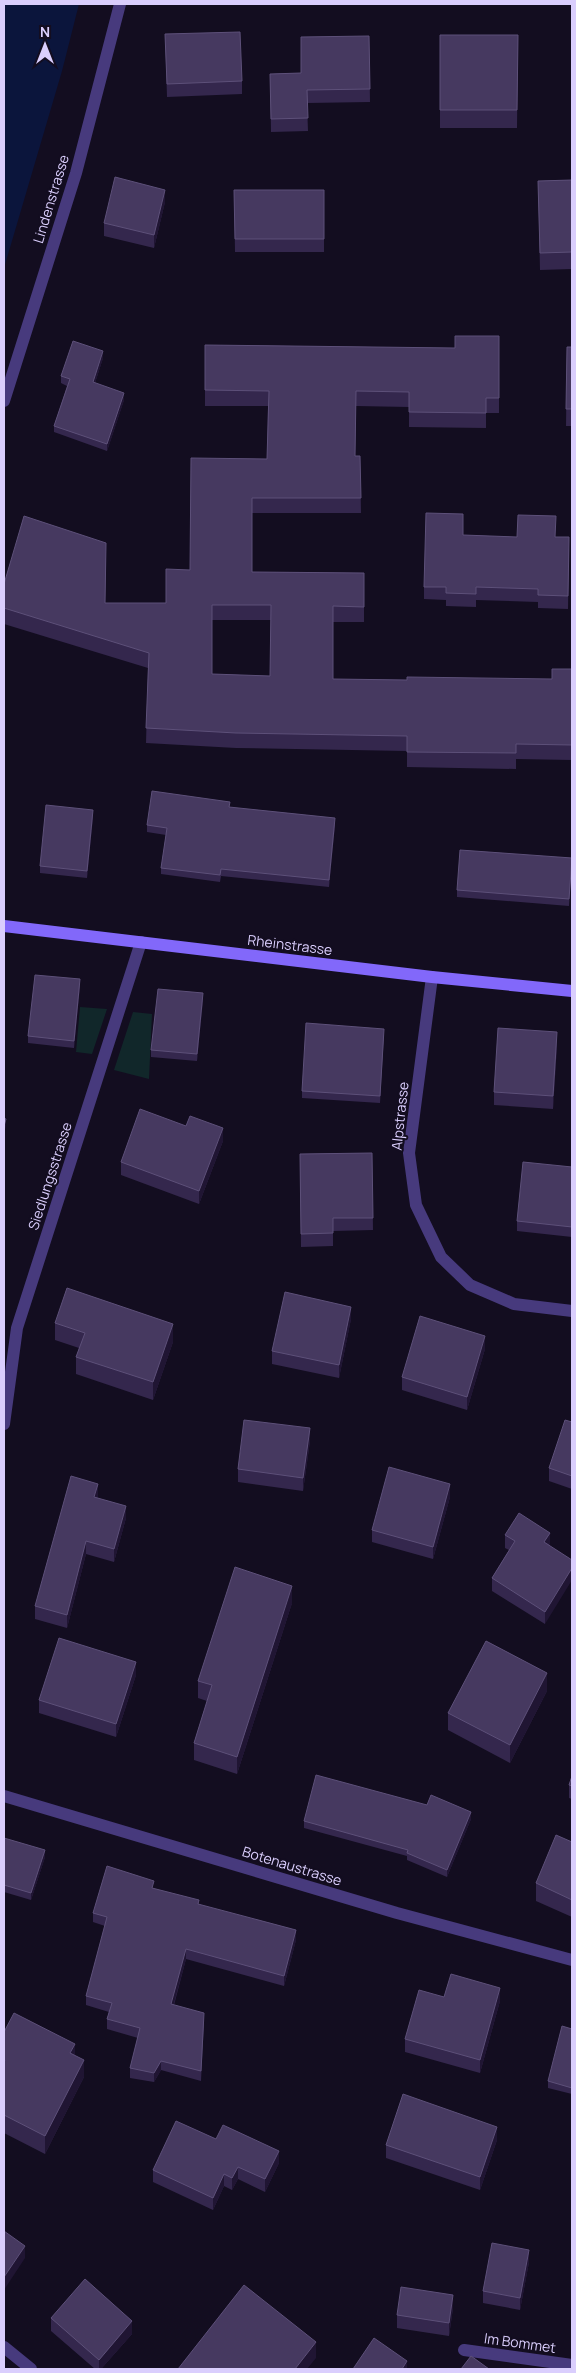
<svg xmlns="http://www.w3.org/2000/svg" width="576" height="2373" font-family="Manrope,sans-serif">
	<style>
		.green { fill: #11272a }
		.water { fill: #0b153c }
		.lines { fill: none; stroke-linecap: round; stroke-linejoin: round }
		.street { stroke: #473a7d; stroke-width: 12 }
		.secondary { stroke: #8268fa; stroke-width: 12 }
		.wall { fill: #34274d; fill-rule: evenodd }
		.shaded-wall { fill: #201533 }
		.building { fill: #463960; stroke: #5d5079; fill-rule: evenodd }
		.labels { text-anchor: middle; stroke-width: 4; stroke-linejoin: round; paint-order: stroke }
		.street-label { font-size: 14px; fill: #dacefd; stroke: #130d20 }
	</style>
	<rect width="100%" height="100%" fill="#130d20"/>
	<path class="green" d="M80,1007L107,1009L92,1054L76,1052Z
		M133,1012L152,1014L149,1079L114,1070Z"/>
	<path class="water" d="M4,4H79L62,71L4,268Z"/>
	<g class="lines">
		<path class="street" d="M4,401L76,173L120,4
			M432,977L409,1153L416,1205L441,1257L470,1285L514,1304L572,1311
			M4,1424L17,1328L141,942
			M4,1796L397,1913L572,1960
			M4,2347L31,2369
			M464,2350L572,2365"/>
		<path class="secondary" d="M4,926L432,977L572,991"/>
	</g>
	<path class="wall" d="M165,34L242,81V94L167,97Z
		M440,35H518L517,128H440Z
		M369,36L370,102L307,103L308,131L271,132L270,74L301,73Z
		M572,180V269L540,270L538,181Z
		M234,190H324V252H235Z
		M165,202L154,248L104,236V223Z
		M499,336V413H486V428L409,427V407L356,406L355,456H360L361,513H252V572L364,573V622H333V679L407,680L552,679L572,669V760L516,759V769L407,767V751L236,748L146,743L148,668L4,624V584L106,558L105,603H166L190,570L267,459L268,406H205V345L455,348ZM212,620H271L270,676L212,674Z
		M567,347H572V426H566Z
		M103,358L95,383L124,400L107,451L54,432V426L67,386L61,383V376Z
		M463,535L517,537H556L569,550L568,609L538,608V602L476,600V607L446,606V600L424,599V587Z
		M230,807L335,825L329,887L221,876L220,882L161,874V868L166,835L147,832V825Z
		M93,817L87,878L40,873V866Z
		M572,858L569,906L457,897V890Z
		M80,986L74,1048L28,1043V1036Z
		M203,1000L197,1061L151,1057V1050Z
		M384,1035L380,1103L302,1098V1091Z
		M557,1045L553,1109L494,1105V1092Z
		M223,1141L199,1204L121,1175V1162Z
		M372,1153L373,1230L333,1231V1246L301,1247L300,1154Z
		M572,1167V1237L517,1231V1221Z
		M351,1319L339,1378L272,1364V1351Z
		M55,1323L173,1342L153,1400L76,1374V1357L79,1348L55,1340Z
		M485,1349L467,1410L402,1390V1377Z
		M572,1422V1489L549,1481V1468Z
		M310,1441L303,1491L238,1482V1469Z
		M450,1497L433,1559L372,1542V1530Z
		M98,1498L126,1518L114,1562L86,1554L67,1628L35,1619V1606Z
		M550,1533L545,1624L492,1591V1578L509,1550L505,1548V1535Z
		M292,1603L237,1774L194,1760V1743L207,1701L198,1698V1681Z
		M136,1675L116,1737L39,1713V1700Z
		M547,1691L510,1763L448,1730V1713Z
		M572,1776V1799L569,1798V1785Z
		M471,1819L447,1877L407,1860V1856L304,1828V1821Z
		M4,1838L45,1857L31,1900L4,1892Z
		M572,1842V1917L536,1901V1883Z
		M154,1889L199,1904L296,1940L284,1986L186,1959L174,2005L204,2022L201,2081L161,2070L154,2082L130,2078V2068L138,2038L107,2029V2019L109,2012L86,2005V1996L105,1926L93,1922V1913Z
		M444,1997L500,2001L480,2073L405,2052V2039Z
		M572,2029V2094L548,2088V2081Z
		M4,2032L75,2056L84,2077L45,2154L4,2133Z
		M216,2139L279,2163L265,2192L238,2179L232,2190L224,2186L213,2210L153,2182V2170Z
		M497,2140L480,2190L386,2158V2145Z
		M529,2262L520,2310L483,2303V2291Z
		M453,2308L449,2336L397,2328V2315Z
		M51,2318L132,2334L101,2369H95L51,2331Z"/>
	<path class="shaded-wall" d="M165,190V202L154,248V235Z
		M103,351V358L93,389V382Z
		M124,393V400L107,451V444Z
		M93,810V817L87,878V871Z
		M335,818V825L329,887V880Z
		M80,979V986L74,1048V1041Z
		M203,993V1000L197,1061V1054Z
		M557,1032V1045L553,1109V1096Z
		M6,1119V1126L4,1133V1126Z
		M223,1128V1141L199,1204V1191Z
		M351,1307V1319L339,1378V1365Z
		M173,1324V1342L153,1400V1382Z
		M485,1336V1349L467,1410V1397Z
		M310,1428V1441L303,1491V1478Z
		M98,1484V1497L94,1510V1497Z
		M450,1484V1497L433,1559V1547Z
		M126,1506V1518L114,1562V1549Z
		M550,1533V1545L544,1542Z
		M86,1541V1554L67,1628V1615Z
		M572,1568V1580L545,1624V1612Z
		M292,1586V1603L237,1774V1757Z
		M136,1662V1675L116,1737V1724Z
		M547,1673V1691L510,1763V1745Z
		M471,1812V1819L447,1877V1870Z
		M45,1850V1857L31,1900V1893Z
		M296,1930V1940L284,1986V1976Z
		M186,1949V1959L171,2014V2004Z
		M500,1988V2001L480,2073V2060Z
		M75,2044V2062L70,2053Z
		M84,2060V2077L45,2154V2136Z
		M161,2061V2070L154,2082V2073Z
		M497,2127V2140L480,2190V2177Z
		M279,2151V2163L265,2192V2179Z
		M238,2167V2179L232,2190V2178Z
		M224,2174V2186L213,2210V2198Z
		M25,2246V2258L4,2290V2277Z
		M529,2250V2262L520,2310V2298Z
		M453,2295V2308L449,2336V2323Z
		M132,2321V2334L101,2369H99V2360Z
		M316,2342V2358L307,2369H295Z
		M407,2361V2369H402Z"/>
	<path class="building" d="M240,32L242,81L167,84L165,34Z
		M440,35H518L517,110H440Z
		M369,36L370,89L307,90L308,118L271,119L270,74L301,73V37Z
		M115,177L165,190L154,235L104,223Z
		M572,180V252L540,253L538,181Z
		M234,190H324V239H235Z
		M455,336H499V398H486V413L409,412V392L356,391L355,456H360L361,498H252V572L364,573V607L333,606V679L407,680V677L552,679V669H572V745L516,744V753L407,752V736L236,733L146,728L149,653L4,608V584L24,516L106,543L105,603H166V569L190,570L191,458L267,459L269,391L205,390V345L455,348ZM212,605H271L270,676L212,674Z
		M73,341L103,351L93,382L124,393L107,444L54,426L70,379L61,376Z
		M567,347H572V409H566Z
		M426,513L463,514V535L517,537L518,515L556,516L555,537H569L568,596L538,595V589L476,587V594L446,593V587H424Z
		M152,791L230,802L229,807L335,818L329,880L221,869L220,875L161,868L167,828L147,825Z
		M46,805L93,810L87,871L40,866Z
		M460,850L572,858L569,899L457,890Z
		M35,975L80,979L74,1041L28,1036Z
		M158,989L203,993L197,1054L151,1050Z
		M306,1023L384,1029L380,1096L302,1091Z
		M498,1028L557,1032L553,1096L494,1092Z
		M140,1109L186,1126L190,1116L223,1128L199,1191L121,1162Z
		M4,1118L6,1119L4,1126Z
		M372,1153L373,1218H333V1233L301,1234L300,1154Z
		M523,1162L572,1167V1227L517,1221Z
		M67,1288L173,1324L153,1382L76,1357L85,1333L55,1323Z
		M285,1292L351,1307L339,1365L272,1351Z
		M420,1316L485,1336L467,1397L402,1377Z
		M244,1420L310,1428L303,1478L238,1469Z
		M565,1420L572,1422V1476L549,1468Z
		M389,1467L450,1484L433,1547L372,1530Z
		M71,1476L98,1484L94,1497L126,1506L114,1549L86,1541L67,1615L35,1606Z
		M519,1513L550,1533L544,1542L572,1560V1568L545,1612L492,1578L515,1541L505,1535Z
		M235,1567L292,1586L237,1757L194,1743L212,1685L198,1681Z
		M59,1638L136,1662L116,1724L39,1700Z
		M486,1641L547,1673L510,1745L448,1713Z
		M316,1775L427,1805L431,1795L471,1812L447,1870L407,1853L408,1850L304,1821Z
		M572,1776V1786L569,1785Z
		M556,1835L572,1842V1900L536,1883Z
		M4,1838L45,1850L31,1893L4,1885Z
		M107,1866L154,1881L152,1888L199,1900L198,1904L296,1930L284,1976L186,1949L171,2004L204,2013L201,2071L161,2061L154,2073L130,2068L140,2028L107,2019L112,2003L86,1996L107,1917L93,1913Z
		M451,1974L500,1988L480,2060L405,2039L419,1990L444,1997Z
		M14,2013L75,2044L70,2053L84,2060L45,2136L4,2115V2062L5,2060L4,2059V2032Z
		M562,2026L572,2029V2088L548,2081Z
		M403,2094L497,2127L480,2177L386,2145Z
		M176,2121L216,2139L223,2125L279,2151L265,2179L238,2167L232,2178L224,2174L213,2198L153,2170Z
		M4,2231L25,2246L4,2277Z
		M492,2243L529,2250L520,2298L483,2291Z
		M85,2279L132,2321L99,2360L51,2318Z
		M244,2285L316,2342L295,2369H178Z
		M401,2287L453,2295L449,2323L397,2315Z
		M374,2338L407,2361L402,2369H353Z
		M471,2356L489,2369H461Z"/>
	<g class="labels">
		<g class="street-label">
			<text transform="translate(51 199) rotate(-73)" y="5">Lindenstrasse</text>
			<text transform="translate(290 945) rotate(7)" y="5">Rheinstrasse</text>
			<text transform="translate(400 1116) rotate(-84)" y="5">Alpstrasse</text>
			<text transform="translate(50 1176) rotate(-72)" y="5">Siedlungsstrasse</text>
			<text transform="translate(292 1866) rotate(17)" y="5">Botenaustrasse</text>
			<text transform="translate(520 2343) rotate(8)" y="5">Im Bommet</text>
		</g>
	</g>
	<rect width="576" height="2373" fill="none" stroke="#dacefd" stroke-width="10"/>
	<g transform="translate(45 45)" stroke="#130d20" stroke-width="4" paint-order="stroke">
	<path d="M0-4L9 19L0 12L-9 19Z" fill="#dacefd"/>
	<text y="-8" font-size="14" font-weight="bold" text-anchor="middle" fill="#dacefd">N</text>
	</g>
</svg>
